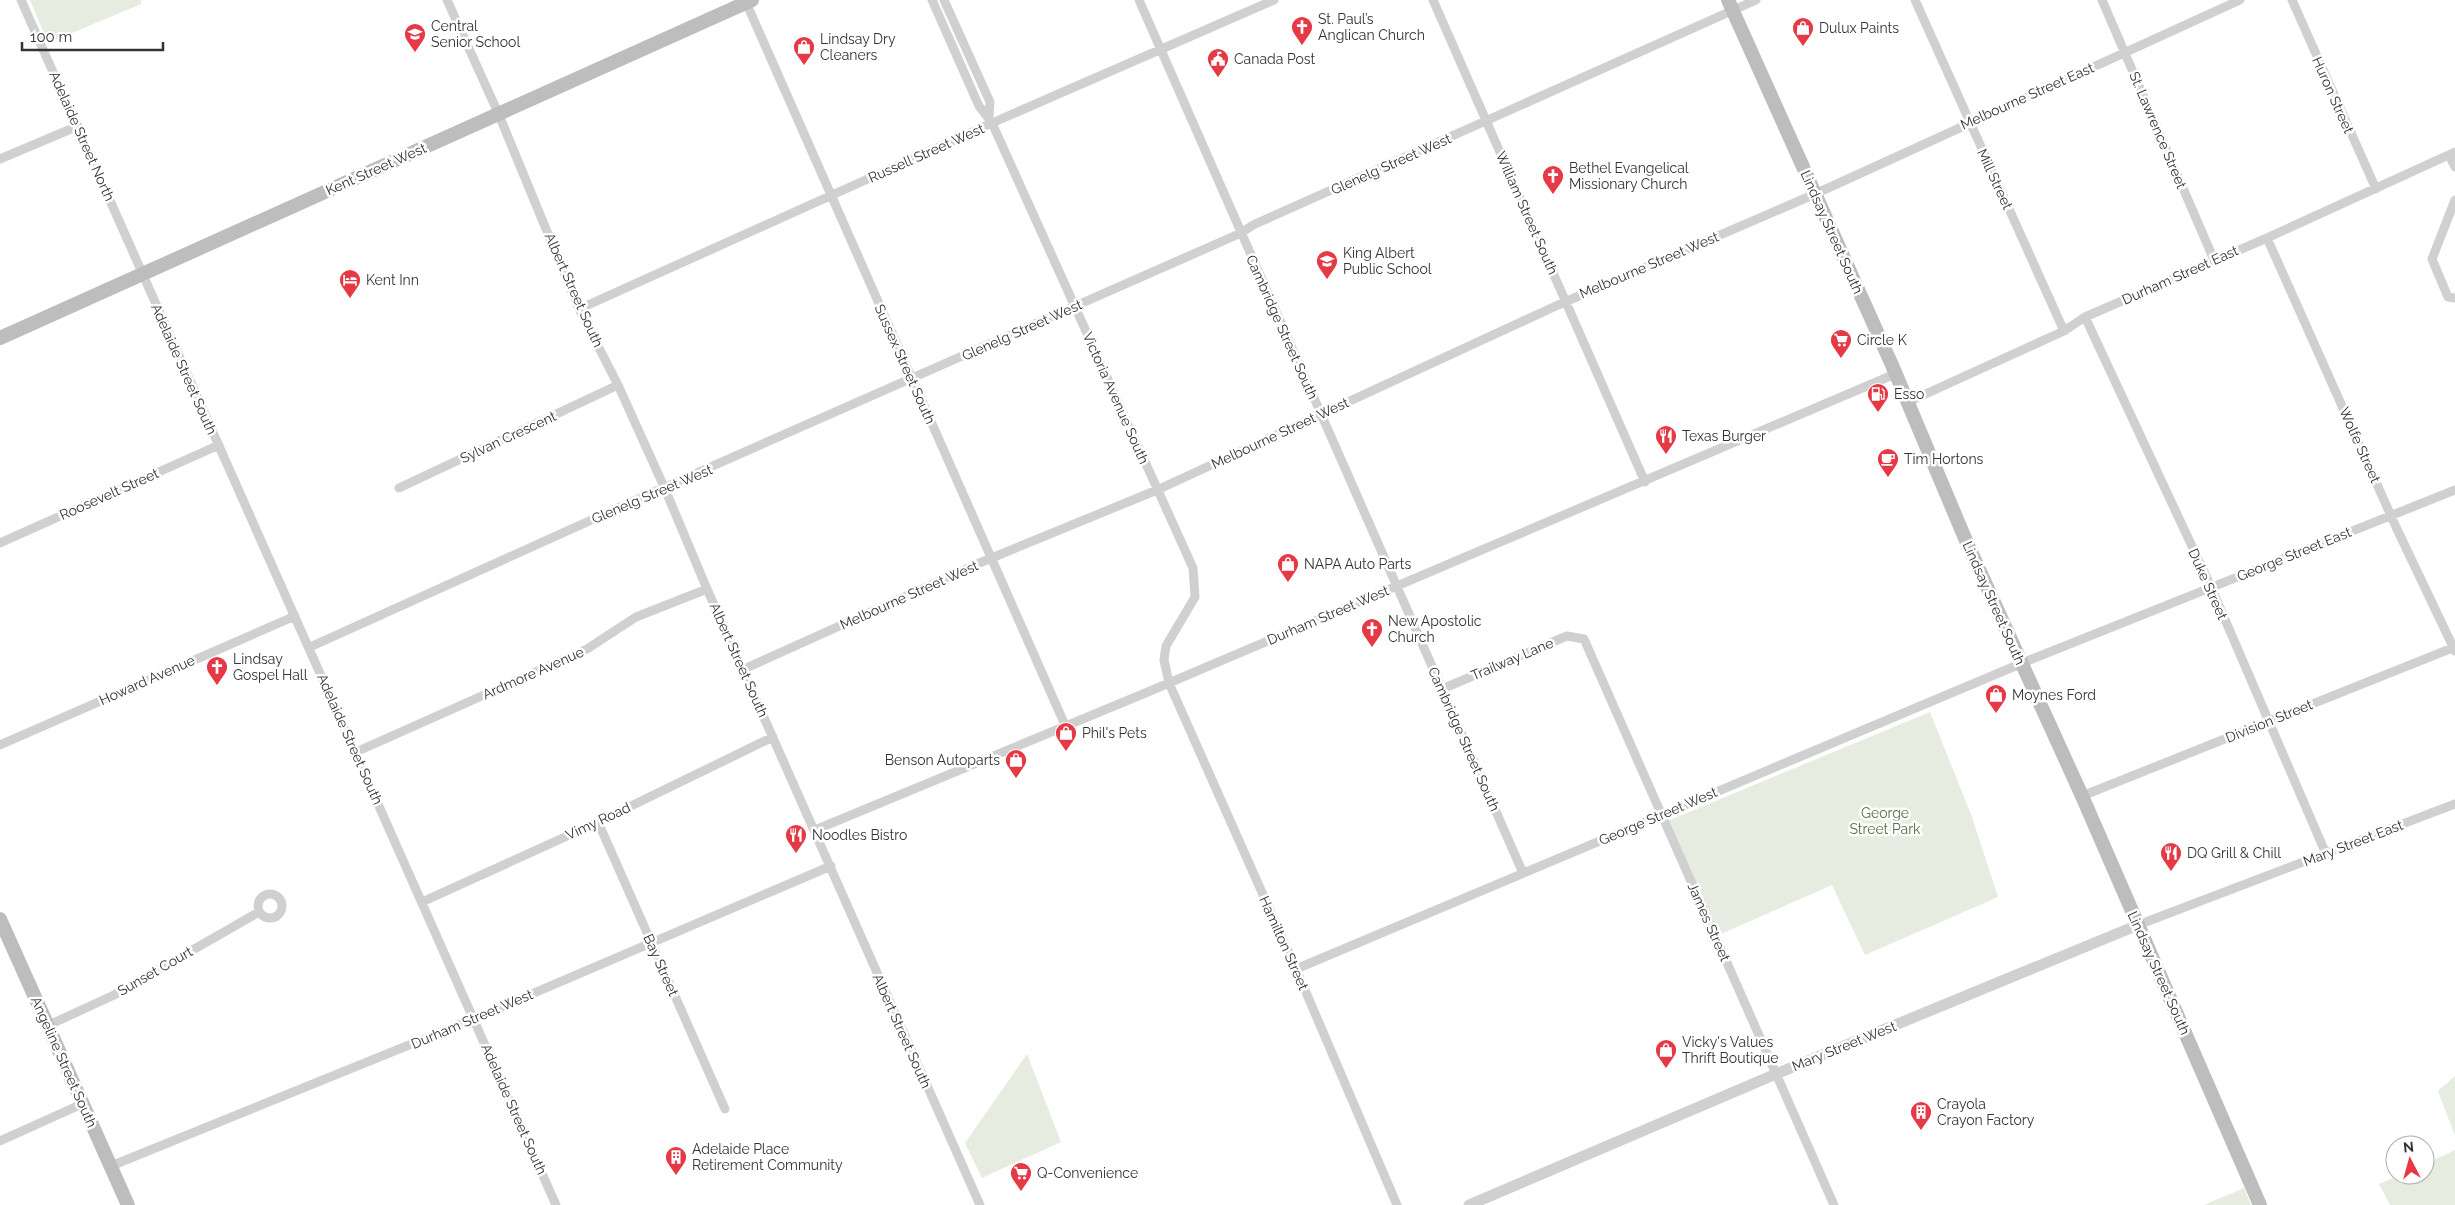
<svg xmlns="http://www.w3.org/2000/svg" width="2455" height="1205" font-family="Raleway,sans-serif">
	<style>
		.green { fill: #e6ecdf }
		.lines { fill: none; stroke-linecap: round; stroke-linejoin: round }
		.minor { stroke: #d0d0d0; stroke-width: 9 }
		.tertiary { stroke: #d0d0d0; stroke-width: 11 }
		.secondary { stroke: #bdbdbd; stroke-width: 14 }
		.labels { text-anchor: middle; stroke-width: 5; stroke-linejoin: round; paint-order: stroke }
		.poi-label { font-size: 14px; fill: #333; stroke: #fff; text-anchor: start }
		.street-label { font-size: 14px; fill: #333; stroke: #fff }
		.park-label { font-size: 14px; fill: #56703f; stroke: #fff }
	</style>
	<rect width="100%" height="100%" fill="#fff"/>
	<path class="green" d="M30,0H141V4L48,43Z
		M1930,712L1972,817L1998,897L1865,955L1832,885L1714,937L1665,822Z
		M1027,1054L1061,1142L982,1178L965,1143Z
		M2455,1076V1136L2438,1091Z
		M2455,1150V1205H2390L2379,1184L2400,1175H2425V1164Z
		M2244,1188L2251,1205H2204Z"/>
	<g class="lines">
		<path class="minor" d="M21,0L556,1205
			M447,0L499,115L579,309L618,385L665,489L707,589L980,1205
			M745,0L1065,725
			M932,0L979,106L992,123L1193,568L1195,597L1166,646L1164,660L1169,683L1296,969L1397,1205
			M944,0L990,102L989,116
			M1139,0L1523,873
			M1433,0L1645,482
			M1915,0L2064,331
			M2102,0L2214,260
			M2292,0L2376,189
			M2449,155L2455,167
			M0,159L78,126
			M2455,200L2432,259L2448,297L2455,298
			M2267,238L2396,527L2455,651
			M579,309L992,123L1274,0
			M2085,317L2211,587L2326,854
			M1908,402L2064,331L2085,317L2267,238L2455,152
			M399,488L618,385
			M0,543L219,445
			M310,647L649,494L1241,233L1253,225L1756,0
			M744,669L977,564L1157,490L1558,305L1815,194L2240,0
			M1442,689L1567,636L1584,639L1834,1205
			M0,745L295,616
			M356,752L587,649L636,617L707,589
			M2082,796L2455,647
			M598,822L725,1109
			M815,830L1143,694L1895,374
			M258 906a12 12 0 1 1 24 0a12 12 0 1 1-24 0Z
			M422,902L598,822L773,737
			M2138,925L2455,804
			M1296,969L2032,659L2455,490
			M49,1025L114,995L259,912
			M0,1141L82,1104
			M111,1166L473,1019L831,866"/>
		<path class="tertiary" d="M1469,1205L1776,1074L2138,925"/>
		<path class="secondary" d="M1728,0L1892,365L1967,543L2082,796L2260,1205
			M0,338L752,0
			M0,919L128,1205"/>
	</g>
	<defs>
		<g id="church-pin" transform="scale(1.125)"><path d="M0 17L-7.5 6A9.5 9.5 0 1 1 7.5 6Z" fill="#e63946" stroke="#fff"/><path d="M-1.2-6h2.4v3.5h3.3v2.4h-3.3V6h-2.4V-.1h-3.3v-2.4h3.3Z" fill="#fff"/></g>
		<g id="shop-pin" transform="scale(1.125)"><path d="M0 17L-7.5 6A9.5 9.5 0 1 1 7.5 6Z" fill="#e63946" stroke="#fff"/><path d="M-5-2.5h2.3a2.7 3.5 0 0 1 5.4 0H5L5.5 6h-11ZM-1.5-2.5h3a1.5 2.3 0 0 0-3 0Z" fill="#fff"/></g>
		<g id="school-pin" transform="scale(1.125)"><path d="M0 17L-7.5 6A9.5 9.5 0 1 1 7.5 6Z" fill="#e63946" stroke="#fff"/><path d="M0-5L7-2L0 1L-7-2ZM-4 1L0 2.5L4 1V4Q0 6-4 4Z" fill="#fff"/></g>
		<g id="civic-pin" transform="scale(1.125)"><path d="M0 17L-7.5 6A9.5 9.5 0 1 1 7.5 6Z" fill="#e63946" stroke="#fff"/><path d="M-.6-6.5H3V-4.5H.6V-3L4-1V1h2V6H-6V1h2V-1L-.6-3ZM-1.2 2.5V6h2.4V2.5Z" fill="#fff"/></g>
		<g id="hotel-pin" transform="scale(1.125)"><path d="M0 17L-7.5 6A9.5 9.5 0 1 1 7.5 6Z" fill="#e63946" stroke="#fff"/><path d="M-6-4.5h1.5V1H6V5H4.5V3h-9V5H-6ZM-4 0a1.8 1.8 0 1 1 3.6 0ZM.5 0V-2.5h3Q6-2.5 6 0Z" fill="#fff"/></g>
		<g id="supermarket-pin" transform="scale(1.125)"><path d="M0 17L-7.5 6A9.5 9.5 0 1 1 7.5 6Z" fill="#e63946" stroke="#fff"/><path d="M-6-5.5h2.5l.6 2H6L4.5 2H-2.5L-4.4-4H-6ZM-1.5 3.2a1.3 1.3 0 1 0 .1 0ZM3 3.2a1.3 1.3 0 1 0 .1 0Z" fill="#fff"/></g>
		<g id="fuel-pin" transform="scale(1.125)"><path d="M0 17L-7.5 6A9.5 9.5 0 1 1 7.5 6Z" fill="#e63946" stroke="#fff"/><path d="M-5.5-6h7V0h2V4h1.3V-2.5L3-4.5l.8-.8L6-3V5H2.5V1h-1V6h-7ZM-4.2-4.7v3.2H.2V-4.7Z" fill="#fff"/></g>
		<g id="restaurant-pin" transform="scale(1.125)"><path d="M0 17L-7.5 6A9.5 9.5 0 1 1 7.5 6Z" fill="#e63946" stroke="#fff"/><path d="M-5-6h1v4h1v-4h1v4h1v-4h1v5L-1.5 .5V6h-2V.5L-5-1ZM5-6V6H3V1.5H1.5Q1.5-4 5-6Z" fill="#fff"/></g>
		<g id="cafe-pin" transform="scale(1.125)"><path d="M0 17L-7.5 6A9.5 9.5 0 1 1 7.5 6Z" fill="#e63946" stroke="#fff"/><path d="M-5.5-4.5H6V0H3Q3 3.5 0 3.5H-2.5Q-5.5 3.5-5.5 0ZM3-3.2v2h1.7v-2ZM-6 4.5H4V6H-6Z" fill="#fff"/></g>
		<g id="building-pin" transform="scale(1.125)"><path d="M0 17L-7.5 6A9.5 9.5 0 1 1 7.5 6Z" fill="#e63946" stroke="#fff"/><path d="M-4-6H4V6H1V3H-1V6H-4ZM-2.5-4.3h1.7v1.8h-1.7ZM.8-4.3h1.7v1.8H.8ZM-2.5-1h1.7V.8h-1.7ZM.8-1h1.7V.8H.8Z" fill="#fff"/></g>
	</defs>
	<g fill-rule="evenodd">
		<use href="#church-pin" x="1302" y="27"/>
		<use href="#shop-pin" x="1803" y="28"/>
		<use href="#school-pin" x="415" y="34"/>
		<use href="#shop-pin" x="804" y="47"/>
		<use href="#civic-pin" x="1218" y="59"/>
		<use href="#church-pin" x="1553" y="176"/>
		<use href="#school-pin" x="1327" y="261"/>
		<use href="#hotel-pin" x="350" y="280"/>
		<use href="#supermarket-pin" x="1841" y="340"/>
		<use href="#fuel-pin" x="1878" y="394"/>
		<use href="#restaurant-pin" x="1666" y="436"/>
		<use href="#cafe-pin" x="1888" y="459"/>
		<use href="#shop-pin" x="1288" y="564"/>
		<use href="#church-pin" x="1372" y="629"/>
		<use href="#church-pin" x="217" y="667"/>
		<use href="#shop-pin" x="1996" y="695"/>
		<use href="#shop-pin" x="1066" y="733"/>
		<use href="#shop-pin" x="1016" y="760"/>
		<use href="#restaurant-pin" x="796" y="835"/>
		<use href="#restaurant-pin" x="2171" y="853"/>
		<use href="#shop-pin" x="1666" y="1050"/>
		<use href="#building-pin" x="1921" y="1112"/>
		<use href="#building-pin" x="676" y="1157"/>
		<use href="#supermarket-pin" x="1021" y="1173"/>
	</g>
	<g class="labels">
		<g class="poi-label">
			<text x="1318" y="24">St. Paul’s<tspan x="1318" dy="16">Anglican Church</tspan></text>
			<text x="431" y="31">Central<tspan x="431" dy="16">Senior School</tspan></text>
			<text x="1819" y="33">Dulux Paints</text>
			<text x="820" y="44">Lindsay Dry<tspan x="820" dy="16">Cleaners</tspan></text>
			<text x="1234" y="64">Canada Post</text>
			<text x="1569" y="173">Bethel Evangelical<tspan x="1569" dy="16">Missionary Church</tspan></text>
			<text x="1343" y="258">King Albert<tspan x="1343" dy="16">Public School</tspan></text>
			<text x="366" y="285">Kent Inn</text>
			<text x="1857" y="345">Circle K</text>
			<text x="1894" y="399">Esso</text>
			<text x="1682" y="441">Texas Burger</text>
			<text x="1904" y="464">Tim Hortons</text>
			<text x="1304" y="569">NAPA Auto Parts</text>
			<text x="1388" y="626">New Apostolic<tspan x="1388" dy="16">Church</tspan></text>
			<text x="233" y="664">Lindsay<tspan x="233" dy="16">Gospel Hall</tspan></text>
			<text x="2012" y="700">Moynes Ford</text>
			<text x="1082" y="738">Phil's Pets</text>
			<text x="1000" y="765" text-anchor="end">Benson Autoparts</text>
			<text x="812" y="840">Noodles Bistro</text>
			<text x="2187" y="858">DQ Grill &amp; Chill</text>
			<text x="1682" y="1047">Vicky's Values<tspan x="1682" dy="16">Thrift Boutique</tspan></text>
			<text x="1937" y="1109">Crayola<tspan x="1937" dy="16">Crayon Factory</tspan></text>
			<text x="692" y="1154">Adelaide Place<tspan x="692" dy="16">Retirement Community</tspan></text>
			<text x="1037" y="1178">Q-Convenience</text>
		</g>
		<g class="street-label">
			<text transform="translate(2333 95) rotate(66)" y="5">Huron Street</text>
			<text transform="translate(2027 96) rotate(-24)" y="5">Melbourne Street East</text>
			<text transform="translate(2158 130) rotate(67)" y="5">St. Lawrence Street</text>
			<text transform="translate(82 136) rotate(66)" y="5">Adelaide Street North</text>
			<text transform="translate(926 153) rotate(-24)" y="5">Russell Street West</text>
			<text transform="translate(1391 164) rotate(-24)" y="5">Glenelg Street West</text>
			<text transform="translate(376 169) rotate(-24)" y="5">Kent Street West</text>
			<text transform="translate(1995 179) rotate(65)" y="5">Mill Street</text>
			<text transform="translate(1527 213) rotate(66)" y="5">William Street South</text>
			<text transform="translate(1832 232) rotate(66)" y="5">Lindsay Street South</text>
			<text transform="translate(1649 265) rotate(-23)" y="5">Melbourne Street West</text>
			<text transform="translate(2180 275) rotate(-24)" y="5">Durham Street East</text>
			<text transform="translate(574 290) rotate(66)" y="5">Albert Street South</text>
			<text transform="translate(1282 327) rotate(66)" y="5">Cambridge Street South</text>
			<text transform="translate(1022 330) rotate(-24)" y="5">Glenelg Street West</text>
			<text transform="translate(905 364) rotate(66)" y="5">Sussex Street South</text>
			<text transform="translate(184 369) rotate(66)" y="5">Adelaide Street South</text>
			<text transform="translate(1116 398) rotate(66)" y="5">Victoria Avenue South</text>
			<text transform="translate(1280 433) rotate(-25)" y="5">Melbourne Street West</text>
			<text transform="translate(508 437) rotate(-25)" y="5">Sylvan Crescent</text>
			<text transform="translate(2360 445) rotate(66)" y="5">Wolfe Street</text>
			<text transform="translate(109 494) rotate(-24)" y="5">Roosevelt Street</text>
			<text transform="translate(652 494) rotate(-23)" y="5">Glenelg Street West</text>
			<text transform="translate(2294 554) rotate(-22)" y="5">George Street East</text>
			<text transform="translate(2208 584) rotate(66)" y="5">Duke Street</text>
			<text transform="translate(909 595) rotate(-24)" y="5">Melbourne Street West</text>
			<text transform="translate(1994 603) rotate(66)" y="5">Lindsay Street South</text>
			<text transform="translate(1328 615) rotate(-23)" y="5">Durham Street West</text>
			<text transform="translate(1512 659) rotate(-23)" y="5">Trailway Lane</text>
			<text transform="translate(739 660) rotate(66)" y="5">Albert Street South</text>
			<text transform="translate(533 673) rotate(-24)" y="5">Ardmore Avenue</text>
			<text transform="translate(147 680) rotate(-24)" y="5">Howard Avenue</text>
			<text transform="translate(2269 721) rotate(-22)" y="5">Division Street</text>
			<text transform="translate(350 739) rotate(66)" y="5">Adelaide Street South</text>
			<text transform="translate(1464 739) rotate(66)" y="5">Cambridge Street South</text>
			<text transform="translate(1658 816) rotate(-23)" y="5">George Street West</text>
			<text transform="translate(598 821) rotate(-25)" y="5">Vimy Road</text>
			<text transform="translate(2353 843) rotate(-21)" y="5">Mary Street East</text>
			<text transform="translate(1709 922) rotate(66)" y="5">James Street</text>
			<text transform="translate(1284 943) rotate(66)" y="5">Hamilton Street</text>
			<text transform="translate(661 965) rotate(66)" y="5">Bay Street</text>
			<text transform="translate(155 971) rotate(-30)" y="5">Sunset Court</text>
			<text transform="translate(2159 973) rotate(66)" y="5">Lindsay Street South</text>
			<text transform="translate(472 1019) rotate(-23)" y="5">Durham Street West</text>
			<text transform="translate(902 1031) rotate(66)" y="5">Albert Street South</text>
			<text transform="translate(1844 1046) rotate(-22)" y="5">Mary Street West</text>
			<text transform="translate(64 1062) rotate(66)" y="5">Angeline Street South</text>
			<text transform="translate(514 1109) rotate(66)" y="5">Adelaide Street South</text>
		</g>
		<g class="park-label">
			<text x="1885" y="818">George<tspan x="1885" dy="16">Street Park</tspan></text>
		</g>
	</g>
	<g transform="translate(2410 1160) rotate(354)"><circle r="24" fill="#ffffff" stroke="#adadad"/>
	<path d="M0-4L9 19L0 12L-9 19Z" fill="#e63946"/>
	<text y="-8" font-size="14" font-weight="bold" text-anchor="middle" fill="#333333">N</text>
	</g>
	<path d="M22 42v8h141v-8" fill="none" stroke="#333333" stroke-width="2.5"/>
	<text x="30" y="42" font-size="15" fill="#333333" stroke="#ffffff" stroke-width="4" paint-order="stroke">100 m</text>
</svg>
